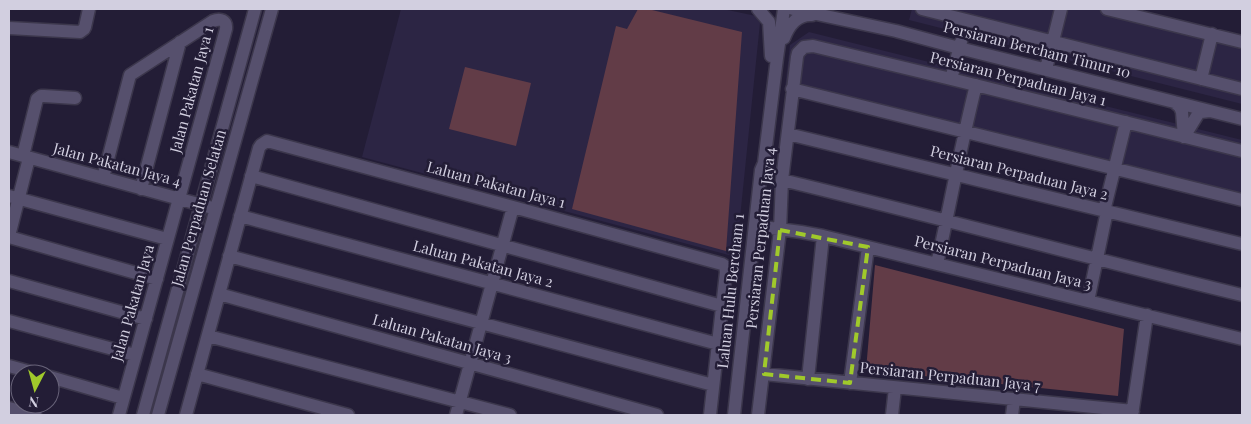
<svg xmlns="http://www.w3.org/2000/svg" width="1251" height="424" font-family="'Playfair Display',serif">
	<style>
		.built { fill: #2c2544 }
		.green { fill: #623c47 }
		.lines { fill: none; stroke-linecap: round; stroke-linejoin: round }
		.minor-casing { stroke: #3c374c; stroke-width: 15 }
		.minor { stroke: #56506d; stroke-width: 12 }
		.marked { fill: none; stroke: #a0c92b; stroke-width: 4; stroke-dasharray: 10 6; stroke-linejoin: round }
		.labels { text-anchor: middle; stroke-width: 5; stroke-linejoin: round; paint-order: stroke }
		.street-label { font-size: 15px; fill: #d2cfe0; stroke: #231d36 }
	</style>
	<rect width="100%" height="100%" fill="#231d36"/>
	<path class="built" d="M401,9H723L756,16L760,23L736,257L362,157Z
		M912,9H1121L1242,39V104L909,20Z
		M809,32L1242,140V199L785,88L790,45Z"/>
	<path class="green" d="M638,9H648L742,32L726,251L572,209L616,26L627,29Z
		M465,67L531,83L516,146L449,129Z
		M875,265L1124,329L1118,396L866,370Z"/>
	<g class="lines">
		<g class="minor-casing">
			<path id="minor" d="M758,9L769,22L771,56
				M793,9L896,31L959,48L1242,119
				M922,9L1242,89
				M1107,9L1242,42
				M9,28L80,32L84,29L85,27L89,9
				M784,38C789,25 797,14 812,15
				M1046,69L1061,9
				M951,79L961,42
				M1201,79L1212,34
				M792,89L1242,200
				M1174,102L1180,107L1182,112L1184,137
				M788,134L1242,244
				M1184,137L1198,114L1201,112L1210,111
				M9,152L209,207
				M23,156L37,99L41,96H44L75,98
				M251,176L722,306
				M103,178L130,75L213,21C220,18 227,20 226,29L119,415
				M782,180C936,217 1089,258 1242,295
				M141,189L180,42
				M9,196L167,239
				M1104,211L1126,122
				M240,216L718,344
				M755,226L801,232L823,236L1242,339
				M9,236L29,158
				M9,237L157,279
				M229,256L713,385
				M937,264C950,205 961,144 976,85
				M9,281L146,319
				M219,294L657,415
				M1088,301L1107,211
				M9,321L135,355
				M208,336L510,415
				M9,366L38,374
				M197,374L348,415
				M764,374L1133,411
				M50,377L123,398
				M808,379L823,236
				M850,383L868,247
				M9,408L35,415
				M143,415L255,9
				M158,415L272,9
				M186,415L259,148L261,145L267,141L513,207L722,264L725,266L726,272L710,415
				M456,415L513,207
				M734,415L761,170L764,163L777,58L784,9
				M758,415L780,230L782,180L797,57L798,53L804,47L813,46L951,79L1242,151
				M892,415L895,388
				M1012,415L1014,400
				M1132,415L1147,315"/>
		</g>
		<use href="#minor" class="minor"/>
	</g>
	<path class="marked" d="M780,230L868,247L850,383L764,374Z"/>
	<g class="labels">
		<g class="street-label">
			<text transform="translate(1037 50) rotate(14)" y="5">Persiaran Bercham Timur 10</text>
			<text transform="translate(1018 79) rotate(14)" y="5">Persiaran Perpaduan Jaya 1</text>
			<text transform="translate(192 90) rotate(-75)" y="5">Jalan Pakatan Jaya 1</text>
			<text transform="translate(117 165) rotate(15)" y="5">Jalan Pakatan Jaya 4</text>
			<text transform="translate(1019 173) rotate(14)" y="5">Persiaran Perpaduan Jaya 2</text>
			<text transform="translate(496 185) rotate(15)" y="5">Laluan Pakatan Jaya 1</text>
			<text transform="translate(199 208) rotate(-74)" y="5">Jalan Perpaduan Selatan</text>
			<text transform="translate(761 238) rotate(-84)" y="5">Persiaran Perpaduan Jaya 4</text>
			<text transform="translate(1003 263) rotate(14)" y="5">Persiaran Perpaduan Jaya 3</text>
			<text transform="translate(483 264) rotate(15)" y="5">Laluan Pakatan Jaya 2</text>
			<text transform="translate(731 291) rotate(-84)" y="5">Laluan Hulu Bercham 1</text>
			<text transform="translate(133 303) rotate(-74)" y="5">Jalan Pakatan Jaya</text>
			<text transform="translate(442 339) rotate(16)" y="5">Laluan Pakatan Jaya 3</text>
			<text transform="translate(950 377) rotate(6)" y="5">Persiaran Perpaduan Jaya 7</text>
		</g>
	</g>
	<rect width="1251" height="424" fill="none" stroke="#d2cfe0" stroke-width="20"/>
	<g transform="translate(35 389) rotate(186)"><circle r="24" fill="#231d36" stroke="#69647a"/>
	<path d="M0-4L9 19L0 12L-9 19Z" fill="#a0c92b"/>
	<text y="-8" font-size="14" font-weight="bold" text-anchor="middle" fill="#d2cfe0">N</text>
	</g>
</svg>
